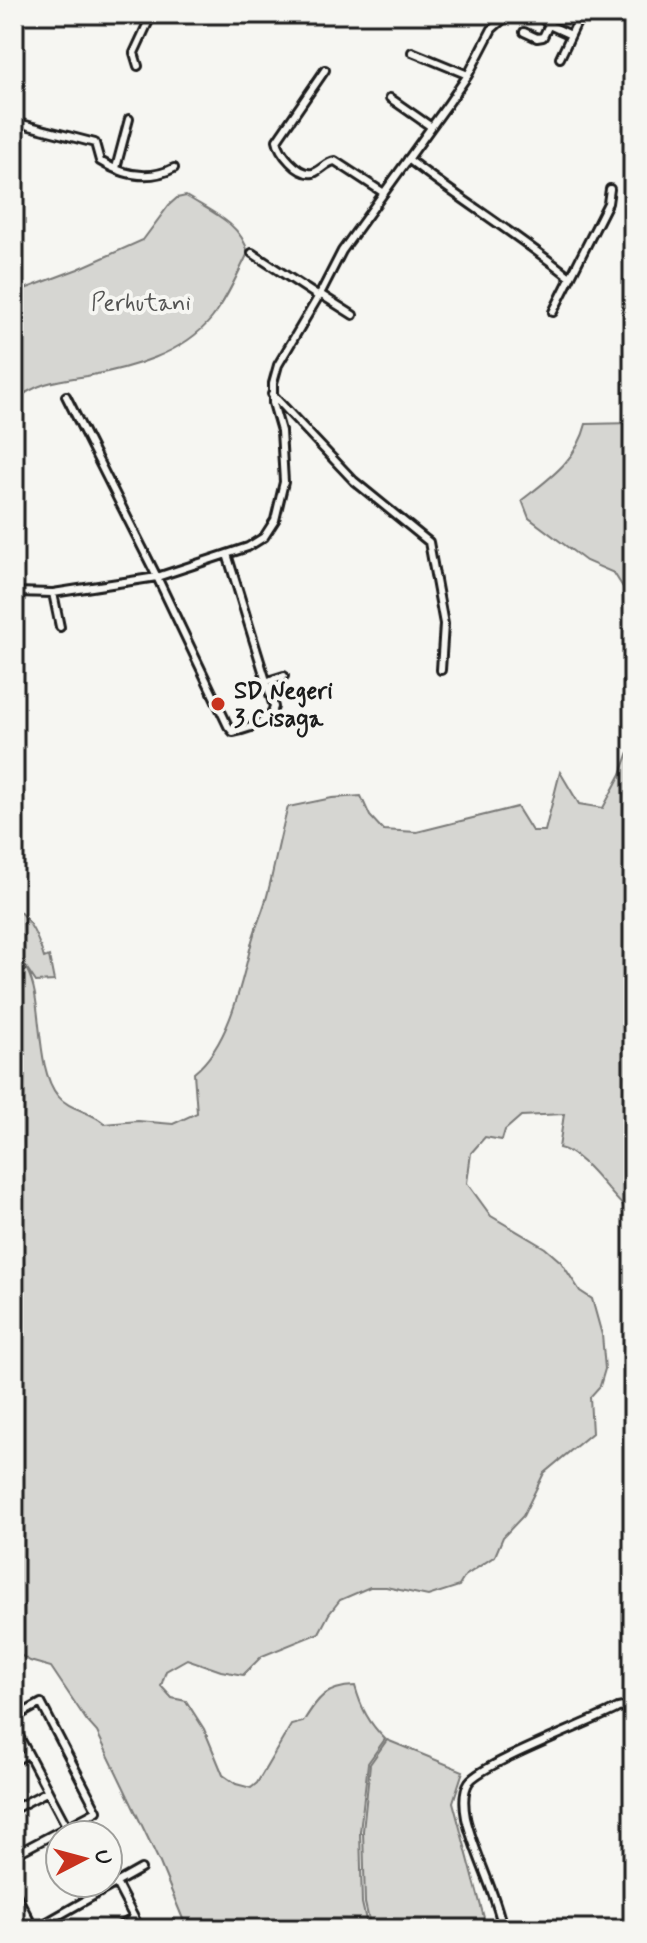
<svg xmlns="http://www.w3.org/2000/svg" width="647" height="1943" font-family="Mynerve,sans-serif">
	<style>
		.green { fill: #d6d6d2; stroke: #797977; stroke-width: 2 }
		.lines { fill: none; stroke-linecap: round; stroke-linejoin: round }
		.minor-casing { stroke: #1c1c1c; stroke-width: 12 }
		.minor { stroke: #f6f6f2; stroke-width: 6 }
		.poi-dot { fill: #c8321e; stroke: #f6f6f2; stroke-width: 3 }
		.labels { text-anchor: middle; stroke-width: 8; stroke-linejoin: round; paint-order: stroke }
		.park-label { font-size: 24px; fill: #545453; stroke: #f6f6f2 }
		.poi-label { font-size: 24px; font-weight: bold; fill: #1c1c1c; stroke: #f6f6f2; text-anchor: start }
	</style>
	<rect width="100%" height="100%" fill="#f6f6f2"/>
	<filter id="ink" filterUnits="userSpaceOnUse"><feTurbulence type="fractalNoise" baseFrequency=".0125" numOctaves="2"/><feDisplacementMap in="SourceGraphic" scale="16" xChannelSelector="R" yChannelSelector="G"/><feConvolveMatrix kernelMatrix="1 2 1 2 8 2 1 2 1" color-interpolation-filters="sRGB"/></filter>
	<g filter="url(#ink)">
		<path class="green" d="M186,196C210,211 242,224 248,253C237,275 227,299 212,318C183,354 131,368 87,376C60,380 35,382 14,402V293L78,269L143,240L169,205L177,198Z
			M633,423V603L614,573L586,561L529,518L522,500C550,478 577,460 586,424Z
			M633,741V1215C609,1196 585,1153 559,1148L564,1114L521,1116L505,1130L502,1140L485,1137L471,1153L467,1183L491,1216L545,1248L561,1262L580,1291L592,1299L602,1335L605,1369L600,1386L590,1397L592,1433L544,1473L523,1516L503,1537L495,1556L465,1576L459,1586L428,1596L386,1587H370L340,1600L329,1614L319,1633L262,1656L243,1675L221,1671L187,1659L166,1671L161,1686L172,1698L186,1701L204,1729L223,1775L236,1784L251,1788L257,1783L291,1725L303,1722C318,1698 325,1687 355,1686C361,1708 369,1723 385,1739L368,1763L360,1832L362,1903L368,1929H187L160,1863L97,1732L87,1721L51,1667L30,1661L14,1651V970H27C44,1000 34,1067 58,1096C69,1110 92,1111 105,1124L138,1121L173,1124L197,1113L194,1073C228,1046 241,986 251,945C255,927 264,910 268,892C275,864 280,835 288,807L332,798L361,796L370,816L383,830L417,832L517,807L532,831H545L560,772L579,804L603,808L621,774Z
			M14,907C31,920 38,938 44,958L49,956L54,981L36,982L26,967L14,966Z
			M387,1740L463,1771L453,1802L487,1929H371L365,1903L363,1831L370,1764Z"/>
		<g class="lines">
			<g class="minor-casing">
				<path id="minor" d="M538,14L549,25L571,35
					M524,32L537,38L543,37L554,14
					M412,52L468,75
					M560,58L581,14
					M138,66L134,53L152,14
					M325,70L277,140C279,152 298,176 313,173C322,170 326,162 335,161L384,193
					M390,98L430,126
					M14,122L95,143L100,161C123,175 149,181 174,168
					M408,159C461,200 518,235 570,277
					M116,168L129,119
					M252,253L319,297
					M320,294L353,315
					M553,312L608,203L610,189
					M272,394L354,481L429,542L444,624L441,670
					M66,396L157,577L228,726L233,732C248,729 270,722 274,707L227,554
					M14,592L53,593L157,577L248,547L264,537L275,520L284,482L281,431L273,403V383L278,365L320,294L342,251L448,104L468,75L492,29L509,14
					M53,593L60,627
					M268,681L284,676
					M14,1718L41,1703L97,1811L14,1855
					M14,1727L67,1827
					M14,1761L28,1754
					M14,1809L48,1791
					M116,1883L141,1869
					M14,1890L34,1929
					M35,1929L116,1883L140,1929
					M115,1929L134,1918
					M503,1929C495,1890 475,1856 466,1818C464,1807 463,1791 469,1782C483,1763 590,1723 618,1708L633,1705"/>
			</g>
			<use href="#minor" class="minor"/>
		</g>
	</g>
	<circle class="poi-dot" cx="218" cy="704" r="8"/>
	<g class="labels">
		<g class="park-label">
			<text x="141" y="310">Perhutani</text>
		</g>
		<g class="poi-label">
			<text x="234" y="698">SD Negeri<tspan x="234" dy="28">3 Cisaga</tspan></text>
		</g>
	</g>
	<rect width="647" height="1943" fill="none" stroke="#f6f6f2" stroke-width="48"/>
	<rect x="24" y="24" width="599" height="1895" fill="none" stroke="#1c1c1c" stroke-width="3" filter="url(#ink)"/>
	<g transform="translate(84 1859) rotate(84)"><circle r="38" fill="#f6f6f2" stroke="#9f9f9c" stroke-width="2"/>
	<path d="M0-6L14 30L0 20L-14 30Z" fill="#c8321e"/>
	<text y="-12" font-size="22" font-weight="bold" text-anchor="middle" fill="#1c1c1c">U</text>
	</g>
</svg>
